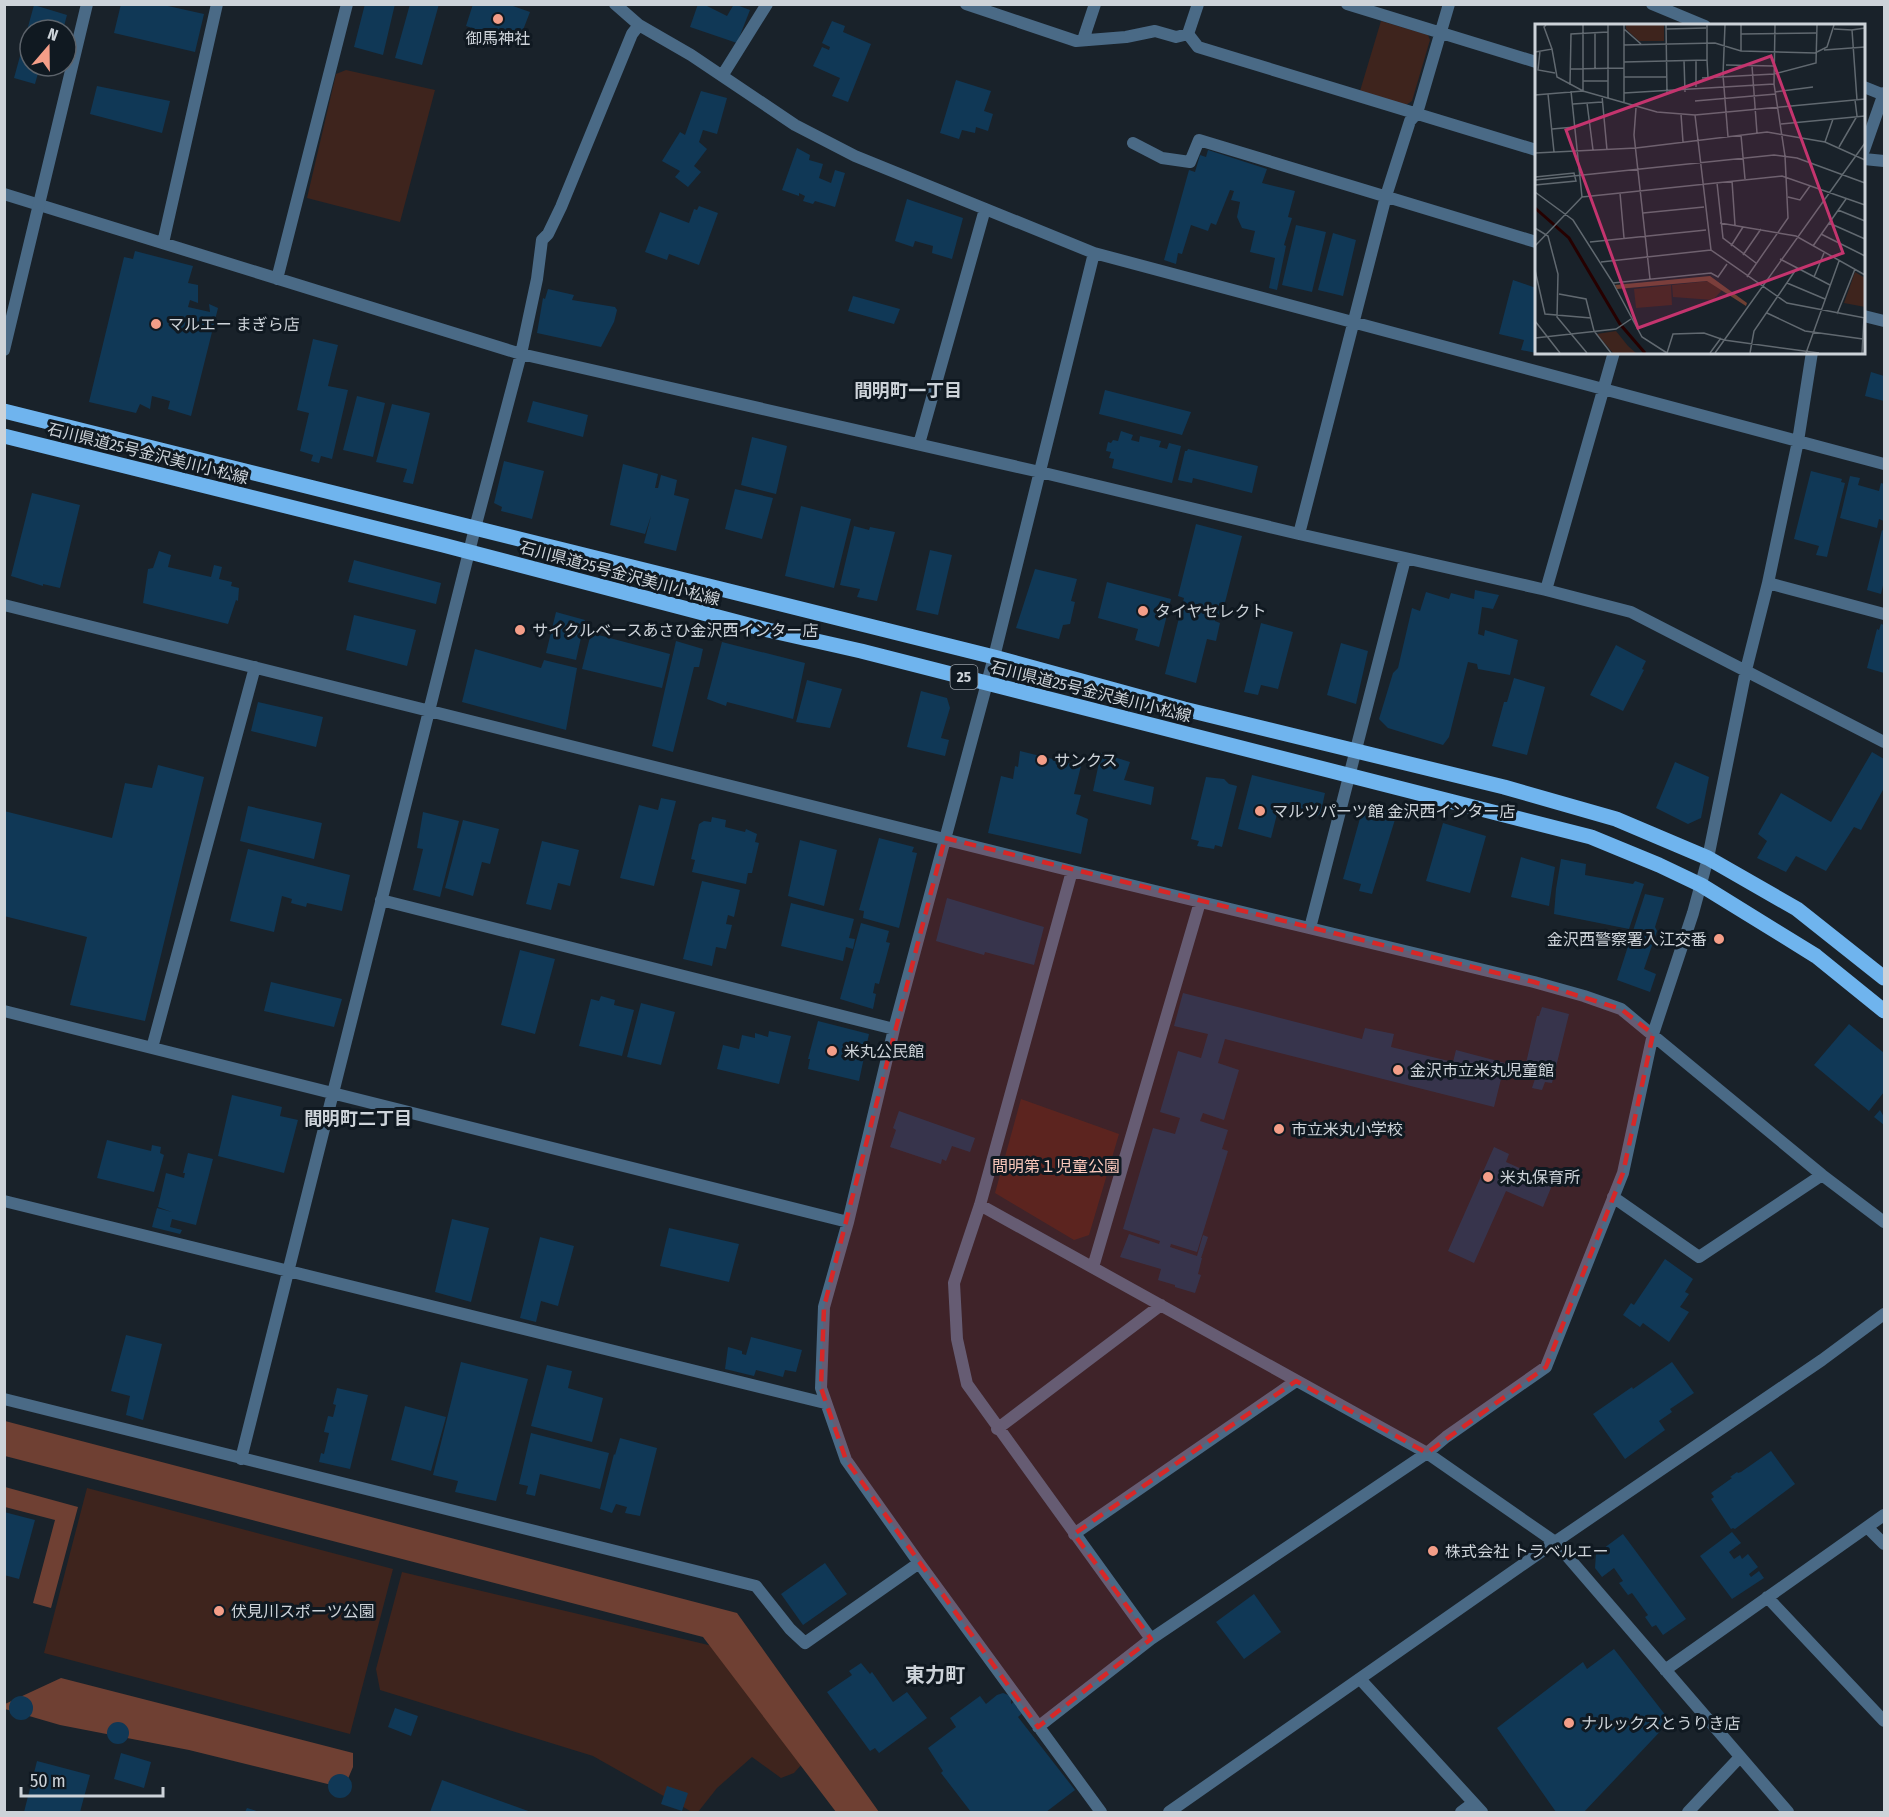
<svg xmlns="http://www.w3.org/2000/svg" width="1889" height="1817" font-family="'Fira Sans Condensed','Noto Sans JP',sans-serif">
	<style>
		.green { fill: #3e241d }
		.forest { fill: #6f4033 }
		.building { fill: #103856 }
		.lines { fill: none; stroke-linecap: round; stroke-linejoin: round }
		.minor { stroke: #4a6a86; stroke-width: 12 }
		.tertiary { stroke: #4a6a86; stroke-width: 12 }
		.primary { stroke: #6fb4ee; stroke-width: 15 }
		.marked { fill: #d62828; fill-opacity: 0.2; stroke: #d62828; stroke-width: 4.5; stroke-dasharray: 12 8; stroke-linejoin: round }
		.poi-dot { fill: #f49e88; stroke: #101921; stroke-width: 2 }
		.labels { text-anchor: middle; stroke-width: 6; stroke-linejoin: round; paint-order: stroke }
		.shield { fill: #101921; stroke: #949ba2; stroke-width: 1.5 }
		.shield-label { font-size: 15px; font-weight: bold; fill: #cdd3d9 }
		.poi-label { font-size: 16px; fill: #cdd3d9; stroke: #101921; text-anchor: start }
		.street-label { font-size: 16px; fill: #cdd3d9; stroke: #101921 }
		.park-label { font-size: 16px; fill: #fbc9bc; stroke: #101921 }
		.neighbourhood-label { font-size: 18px; font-weight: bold; fill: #cdd3d9; stroke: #101921 }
		.quarter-label { font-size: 20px; font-weight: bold; fill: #cdd3d9; stroke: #101921 }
		.inset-river { fill: none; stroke: #250000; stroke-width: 3 }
		.inset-road { fill: none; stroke: #616970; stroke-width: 1.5 }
		.view { fill: #c4346e; fill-opacity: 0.15; stroke: #c4346e; stroke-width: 3 }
		.inset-edge { fill: none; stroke: #cdd3d9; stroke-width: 3 }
	</style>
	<rect width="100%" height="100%" fill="#19222a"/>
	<path class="green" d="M1381,21L1428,35L1430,40L1412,101L1406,105L1360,91Z
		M346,70L435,90L400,222L307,198L336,74Z
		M1021,1099L1119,1134L1089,1235L1074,1240L995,1193Z
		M87,1488L393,1569L350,1734L44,1653Z
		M402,1572L721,1648L810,1755L794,1773L781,1778L752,1757L717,1788L698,1812H692L593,1756L380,1690L376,1669Z"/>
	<path class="forest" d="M5,1421L737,1613L879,1812H836L703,1637L5,1456Z
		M5,1487L78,1507L51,1608L33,1603L55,1520L5,1507Z
		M61,1678L353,1753V1767L344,1788L189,1750L60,1725L5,1709V1704Z"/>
	<path class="building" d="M121,4H159L204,14L195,52L114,33Z
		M365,4H395L383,55L354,47Z
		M410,4H439L422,65L395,58Z
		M473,4H507L530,12L518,43L466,26Z
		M698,4H703L727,16L734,4L750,10L737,43L690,27Z
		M34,5L67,15L63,30H30V66H40L35,84L14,78Z
		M832,21L845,26L843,32L871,44L848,102L832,96L840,78L813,66L822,47L829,50L830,47L822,43Z
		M956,80L991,91L984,111L993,114L988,131L976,127L975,133L962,130L959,139L940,133Z
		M97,86L170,101L162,133L90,114Z
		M701,91L727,98L717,134L703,130L699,142L707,149L694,166L701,172L688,187L675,177L680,171L662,161L680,132L685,135Z
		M797,148L810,155L809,160L823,164L819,178L831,183L835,170L845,173L835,207L815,201L813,204L803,201L805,196L799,193V196L782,190Z
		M1208,150L1267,169L1262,183L1295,191L1288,217L1292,218L1284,245L1286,246L1277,290L1269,288L1275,258L1250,252L1255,231L1242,228L1237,217L1240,202L1231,200L1234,191L1230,190L1216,225L1211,223L1208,231L1191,225L1182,254L1178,253L1176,264L1164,260L1189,170L1195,172L1200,155L1206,157Z
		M907,199L963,218L952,259L932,253L933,246L915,241L913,247L895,241Z
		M699,206L718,213L699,265L669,254L667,260L645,252L660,212L689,223L694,209L697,210Z
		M1296,225L1326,232L1312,292L1282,285Z
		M1333,233L1356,240L1343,296L1318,290Z
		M135,251L193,266L188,283L198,285V303L190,300L188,307L210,312L209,304L218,308L191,416L168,409L170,401L152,396L150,409L140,404L136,413L89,402L124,257L133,259Z
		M1513,280L1536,288V353L1521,350L1524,340L1499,334Z
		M548,289L574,295L572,300L615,307L617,310L614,322L601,347L537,333L543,298L545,299Z
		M853,296L900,309L894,324L848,311Z
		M313,339L338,345L328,386L348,390L332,459L321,456L319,463L311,461L313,455L300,451L309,413L297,410Z
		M1871,372L1884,376V401L1865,396Z
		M1105,390L1191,412L1182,435L1099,414Z
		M357,396L385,403L373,457L343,450Z
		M533,401L588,415L583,437L527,422Z
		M392,404L430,413L413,484L403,482L407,469L376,462Z
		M1121,431L1133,435L1131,440L1139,442L1140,436L1161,441L1159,447L1167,449L1169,443L1181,446L1172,483L1112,468L1114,459L1109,458L1111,452L1106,451L1108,442L1111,443L1113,440L1118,441Z
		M752,437L787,446L776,494L741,485Z
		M1188,449L1258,466L1252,493L1193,478L1192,483L1178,480L1185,451H1187Z
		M504,461L544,471L532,519L501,511L502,507L494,503Z
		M623,464L658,474L655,488H658L661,475L677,480L674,495L689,499L676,551L644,543L651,516L645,534L610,525Z
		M1811,471L1842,479L1841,482L1845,483L1827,557L1816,555L1819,546L1794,539Z
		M1850,476L1860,478L1858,485L1879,491L1881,483L1884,484V521L1879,519L1877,528L1840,518Z
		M735,489L773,498L762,539L725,529Z
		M32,493L80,505L60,588L43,584V586L11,576Z
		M801,506L851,519L834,588L785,576Z
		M1196,524L1242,536L1221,618L1215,617V621L1220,623L1216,641L1207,639L1196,683L1165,674L1184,598L1178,596Z
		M854,526L869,530L870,527L895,532L877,601L857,597L860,589L840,585Z
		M1882,530L1884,531V581L1881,594L1867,590Z
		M930,550L952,555L938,615L916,610Z
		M159,551L171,555L168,567L211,577L214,565L222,567L219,579L232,582L231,586L239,588L238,601L236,600L228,624L143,603L148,569L153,568Z
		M354,560L441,583L436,604L348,582Z
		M1035,569L1077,579L1071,601L1075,602L1070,624L1063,625L1059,639L1016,628Z
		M1107,582L1171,599L1159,647L1135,640L1138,629L1098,618Z
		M1475,590L1499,595L1493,609L1482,607L1478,634L1484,636L1485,630L1518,640L1510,675L1478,669L1477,664L1468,662L1449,737L1443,745L1388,728L1379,719L1393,673L1398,668L1412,608L1420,611L1426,592L1449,599L1451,593L1474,599Z
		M556,612L585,620L576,660L546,653Z
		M354,615L416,630L407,666L346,650Z
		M1261,623L1293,632L1278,689L1261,685L1258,695L1244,692Z
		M1881,624L1884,625V673L1867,668L1877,629L1879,630Z
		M591,633L670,654L662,688L582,669Z
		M676,641L703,649L699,667H694L673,752L652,746Z
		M722,642L805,663L793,719L727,702L726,706L707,699Z
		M1341,643L1368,651L1356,704L1327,695Z
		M1616,645L1646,661L1642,669L1644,670L1623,711L1590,695Z
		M475,649L541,668L544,660L577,668L566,730L462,702Z
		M1514,678L1545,687L1527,755L1492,746L1504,702H1507Z
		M807,680L842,689L830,728L796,722Z
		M921,691L947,698L950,708L941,738L949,740L945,756L907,747Z
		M258,702L323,717L316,747L251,731Z
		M1020,751L1081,766L1074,794L1081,795L1076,814L1088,819L1081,854L988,833L1001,776L1013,779L1015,766L1018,767Z
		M1872,752L1884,759V788L1861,830L1854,827L1826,871L1796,856L1786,872L1757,858L1767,841L1758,834L1781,793L1831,822Z
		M1101,753L1130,762L1124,780L1154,787L1151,805L1093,791Z
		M1675,762L1709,777L1701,818L1688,824L1656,808Z
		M158,765L204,777L145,1021L70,1005L87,937L4,916V811L112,838L125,783L152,788Z
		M1252,775L1325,793L1320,816L1279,806L1271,838L1238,829Z
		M1206,777L1224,779L1229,784L1237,786L1222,847L1215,845L1214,849L1197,846L1199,841L1191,839Z
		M661,798L676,801L654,886L620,878L639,805L658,810Z
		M1364,804L1397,813L1372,894L1359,891L1361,884L1343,879Z
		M248,806L322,823L314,859L240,841Z
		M423,812L459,821L440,897L413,890L423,849L417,848Z
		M712,817L726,820L725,827L745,832L746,829L757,834L755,842L759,843L752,873H748L746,884L692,872L695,860L691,859L699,824L704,821L711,822Z
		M463,820L499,829L490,864L482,862L473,896L445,888Z
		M1443,823L1486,836L1470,893L1426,881Z
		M879,838L914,847L912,852L917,853L899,928L863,918L864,911L859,910Z
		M800,840L837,850L824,906L788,896Z
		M542,841L579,850L570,886L558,883L551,910L526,904Z
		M248,849L350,875L342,911L307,903L306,907L291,903L292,899L282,896L274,932L230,921Z
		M1521,857L1555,867L1549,906L1511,897Z
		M1561,859L1586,864L1585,875L1633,884L1635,881L1644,884L1629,929L1554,914L1556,889Z
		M702,881L740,890L734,917L728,915L726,924L732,925L726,949L716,947L712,966L683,959Z
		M1645,894L1664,898L1655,927L1657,931L1644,969L1656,974L1650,992L1617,980Z
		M947,898L1044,927L1034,965L985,952L984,955L936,941Z
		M791,903L854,919L849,938L855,939L853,949L846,947L843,961L781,946Z
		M861,923L889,931L886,942L890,943L879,984L875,983L873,993L876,994L873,1009L840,999Z
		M520,950L555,959L535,1034L501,1025Z
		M271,982L342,999L334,1027L264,1011Z
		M1183,993L1362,1039L1365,1028L1394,1034L1391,1047L1453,1062L1456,1050L1505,1063L1494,1107L1225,1039L1218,1063L1239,1070L1224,1120L1203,1113L1200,1121L1228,1130L1222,1149L1228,1151L1197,1252L1171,1244L1170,1247L1197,1256L1203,1235L1208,1237L1201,1258H1202L1198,1274L1201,1275L1195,1293L1175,1287V1285L1158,1280L1161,1269L1120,1257L1129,1234L1159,1244L1160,1241L1123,1229L1153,1128L1175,1134L1180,1118L1160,1112L1178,1051L1201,1058L1208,1034L1174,1026Z
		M601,996L615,1000L614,1005L634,1010L622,1056L579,1046L591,999L599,1001Z
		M641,1003L675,1012L661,1065L627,1057Z
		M1542,1007L1569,1014L1552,1083L1545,1082L1542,1090L1532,1088L1535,1079L1523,1076L1537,1016H1539Z
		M818,1021L869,1034L859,1081L808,1069L810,1059H808Z
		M1849,1024L1884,1053V1092L1869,1111L1814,1065Z
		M769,1031L791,1036L779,1084L717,1069L723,1045L739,1049L742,1035L755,1038V1033L768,1037Z
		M232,1095L282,1107L280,1116L298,1120L284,1173L218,1156Z
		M1880,1110L1884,1117V1125L1874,1117Z
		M899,1111L975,1138L970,1152L952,1146L946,1161L942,1159L941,1164L890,1147L896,1130L893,1128Z
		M107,1140L151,1151L152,1145L161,1147L160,1153L164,1155L154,1192L97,1178Z
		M1494,1147L1509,1154L1506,1162L1553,1183L1543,1207L1506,1191L1474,1263L1448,1251Z
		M188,1153L213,1159L196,1225L172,1219L170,1227L182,1230L180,1234L152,1227L157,1208L172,1212L158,1207L166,1173L184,1178L185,1173H183Z
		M452,1219L489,1228L471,1302L435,1292Z
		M669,1228L739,1244L729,1282L660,1266Z
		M540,1237L574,1246L558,1306L541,1301L536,1322L520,1318Z
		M1665,1259L1693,1279L1685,1292L1689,1294L1680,1307L1689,1312L1669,1342L1643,1323L1640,1327L1623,1315L1631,1303L1634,1305Z
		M126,1335L162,1344L143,1420L126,1415L130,1396L111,1391Z
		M751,1337L802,1350L796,1372L785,1370L783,1377L756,1370L754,1376L725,1369L728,1347L742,1351V1354L746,1355Z
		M461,1362L528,1379L496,1501L455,1492L458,1481L433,1475Z
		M1672,1362L1694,1393L1670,1409L1672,1412L1659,1421L1665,1430L1625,1459L1593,1414L1632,1387L1633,1389Z
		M547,1365L572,1371L568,1388L603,1398L592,1442L531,1426Z
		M337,1388L368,1395L350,1469L319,1462L321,1453L324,1454L329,1433L324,1432L328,1416L333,1417L336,1405L333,1404Z
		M405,1406L446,1417L431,1471L391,1460Z
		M531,1433L609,1453L600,1489L540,1474L535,1496L526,1494L528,1486L519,1484Z
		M620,1438L657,1448L640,1516L625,1513L627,1507L616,1504L612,1513L600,1509L614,1454L615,1455Z
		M1771,1451L1795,1484L1735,1529L1733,1528L1731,1529L1711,1499L1714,1497L1711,1493L1732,1478L1730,1477L1737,1472L1738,1473L1741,1472Z
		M4,1512L35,1520L19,1579L4,1575Z
		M1732,1532L1741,1543L1729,1552L1734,1559L1740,1555L1742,1559L1748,1554L1758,1567L1749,1574L1751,1577L1759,1571L1764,1578L1732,1599L1700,1556Z
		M1623,1534L1686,1619L1663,1635L1656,1625L1652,1627L1645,1617L1648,1615L1632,1593L1628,1595L1619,1583L1623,1581L1614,1568L1602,1577L1595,1568L1596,1554Z
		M825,1563L847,1594L803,1625L781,1594Z
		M1254,1594L1281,1632L1244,1659L1216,1622Z
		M1614,1649L1670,1721L1584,1812H1556L1497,1728L1583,1662L1587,1669Z
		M861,1663L870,1674L872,1672L893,1702L907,1692L927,1718L879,1753L875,1748L870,1751L827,1692L852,1675L849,1671Z
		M1003,1693L1011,1696V1704L1018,1699L1026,1710L1018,1717L1075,1790L1046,1812H971L941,1773L943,1771L928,1748L956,1727L950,1718L980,1696L986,1704L997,1695Z
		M9 1708a12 12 0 1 1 24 0a12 12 0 1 1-24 0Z
		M395,1708L418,1716L411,1736L388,1727Z
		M107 1733a11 11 0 1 1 22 0a11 11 0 1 1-22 0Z
		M121,1753L151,1762L144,1788L114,1779Z
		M37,1761L90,1775L80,1812H24Z
		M328 1786a12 12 0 1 1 24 0a12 12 0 1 1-24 0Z
		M442,1780L531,1812H430Z
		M667,1786L688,1793L682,1811L661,1804Z
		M247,1808L260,1812H245Z"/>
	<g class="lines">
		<path class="minor" d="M615,4L639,25L691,55L795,125L855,156L1094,253L1884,464
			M966,4L1076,41L1126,37L1155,31L1176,37L1188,34L1198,47L1536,150
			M1347,4L1536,62
			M1652,4L1705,26
			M1188,34L1198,4
			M1083,40L1095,4
			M722,76L767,4
			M1864,87L1884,95
			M1133,143L1162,158L1190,162L1199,140L1536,242
			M1864,150L1884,93
			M1864,159L1884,161
			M4,194L521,354L1040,472L1299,534L1546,590L1631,612L1884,742
			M163,243L217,4
			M1094,253L994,657L894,1029L848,1222L824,1307L821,1388L846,1460L919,1563L1101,1812
			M277,279L347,4
			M1864,316L1884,321
			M919,444L985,209
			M1299,534L1386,196L1410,121L1417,113L1449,4
			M1768,583L1884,614
			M1546,590L1614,352
			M4,605L1072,871L1534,982L1584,996L1621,1009L1822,1175L1884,1222
			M1072,871L980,1205L954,1283L957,1339L967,1384L1151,1639
			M381,900L894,1029
			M1310,928L1405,559
			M4,1011L848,1222
			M152,1048L255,667
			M1613,1197L1699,1257L1822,1175
			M4,1201L825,1403
			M980,1205L1427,1453L1555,1542L1788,1812
			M1093,1267L1200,902
			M4,1399L756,1586L790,1629L805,1643L919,1563
			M997,1429L1161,1305
			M241,1459L475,528L521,354L537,279L542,240L548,234L561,207L632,34L639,25
			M1867,1527L1884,1544
			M1074,1534L1296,1381
			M1767,1597L1884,1721
			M1665,1670L1884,1515
			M1360,1679L1482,1812
			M1038,1727L1151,1639L1427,1453L1446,1437L1546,1367L1623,1173L1653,1034L1693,913L1708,858L1746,670L1768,583L1798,441L1812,352
			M1461,1812L1473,1803
			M1688,1812L1740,1757"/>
		<path class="tertiary" d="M4,350L87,4
			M1169,1812L1555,1542L1822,1360L1884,1314"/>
		<path class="primary" d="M4,411L994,657L1184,709L1504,787L1616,819L1708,858L1797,909L1884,978
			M4,436L443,545L768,630L861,651L1591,837L1659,865L1701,885L1816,956L1884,1011"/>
	</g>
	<path class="marked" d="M945,838L1534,982L1621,1009L1653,1034L1623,1173L1546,1367L1427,1453L1296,1381L1074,1534L1151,1639L1038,1727L846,1460L821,1388L824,1307Z"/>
	<g class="poi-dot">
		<circle cx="498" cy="19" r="6"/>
		<circle cx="156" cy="324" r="6"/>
		<circle cx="1143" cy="611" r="6"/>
		<circle cx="520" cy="630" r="6"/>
		<circle cx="1042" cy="760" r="6"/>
		<circle cx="1260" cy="811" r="6"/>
		<circle cx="1719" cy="939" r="6"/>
		<circle cx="832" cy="1051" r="6"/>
		<circle cx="1398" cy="1070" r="6"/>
		<circle cx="1279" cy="1129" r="6"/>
		<circle cx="1488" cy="1177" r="6"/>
		<circle cx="1433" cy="1551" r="6"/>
		<circle cx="219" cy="1611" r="6"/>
		<circle cx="1569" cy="1723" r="6"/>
	</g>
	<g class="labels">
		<rect class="shield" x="950.5" y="665" width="27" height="24" rx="4.5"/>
		<g class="shield-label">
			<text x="964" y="682">25</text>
		</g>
		<g class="poi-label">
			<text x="498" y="44" text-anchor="middle">御馬神社</text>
			<text x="168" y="330">マルエー まぎら店</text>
			<text x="1155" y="617">タイヤセレクト</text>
			<text x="532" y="636">サイクルベースあさひ金沢西インター店</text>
			<text x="1054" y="766">サンクス</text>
			<text x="1272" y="817">マルツパーツ館 金沢西インター店</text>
			<text x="1707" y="945" text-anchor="end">金沢西警察署入江交番</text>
			<text x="844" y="1057">米丸公民館</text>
			<text x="1410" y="1076">金沢市立米丸児童館</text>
			<text x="1291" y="1135">市立米丸小学校</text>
			<text x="1500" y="1183">米丸保育所</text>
			<text x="1445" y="1557">株式会社 トラベルエー</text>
			<text x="231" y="1617">伏見川スポーツ公園</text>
			<text x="1581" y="1729">ナルックスとうりき店</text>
		</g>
		<g class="street-label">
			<text transform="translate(148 453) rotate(14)" y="6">石川県道25号金沢美川小松線</text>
			<text transform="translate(620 573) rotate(15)" y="6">石川県道25号金沢美川小松線</text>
			<text transform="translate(1091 691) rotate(14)" y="6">石川県道25号金沢美川小松線</text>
		</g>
		<g class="park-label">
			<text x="1056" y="1172">間明第１児童公園</text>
		</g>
		<g class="neighbourhood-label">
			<text x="908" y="397">間明町一丁目</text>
			<text x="358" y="1125">間明町二丁目</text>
		</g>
		<g class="quarter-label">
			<text x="935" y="1682">東力町</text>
		</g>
	</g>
	<g transform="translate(1535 24)">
		<rect width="330" height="330" fill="#19222a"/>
		<path d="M91,1H129V17H104L91,5ZM320,248L330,254V283L309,279ZM174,257L188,265L178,276L138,273L137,261ZM136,261L137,281L101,284L99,265ZM81,307L93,322L101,329H78L62,310Z" fill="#3e241d"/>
		<path d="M175,252L212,279L211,282L172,257L82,265L80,261Z" fill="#6f4033"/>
		<path class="inset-river" d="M0,184L34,214L85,300L110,329"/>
		<path class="inset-road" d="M11,1L9,3L17,25M73,1V74M131,1L132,69M190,1L188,51L193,113M206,1V27M89,5L106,20M131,5L171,4M299,5L317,6M60,8V44M206,10L281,9M89,21V1M289,26L330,23M5,27L3,46L20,49M0,28L17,25L22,53L48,67V1M149,36L150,68M161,36V63M172,36L173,54M89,38L172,36V1M191,41L239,42M217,42L222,109M35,45L89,44M89,53H131M167,54L239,50L281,39L282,1M48,57H73M35,61L36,10L73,8M240,68L278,63M89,69L239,60M13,70L19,128M0,71L48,67L122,88L160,91L330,75M67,72L72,126M322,76L317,6L330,4M160,77L241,70M52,79L58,126M89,79V21L180,19L206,27L280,29L292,23L299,1M38,80L67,78M101,84L99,111L115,255M146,90L148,118M160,91L176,226L252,279L330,294M246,100L330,92M17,105L40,103M206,111L210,155M290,118L298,95M304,123L322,92L320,76M0,129L101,124L232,108L290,118L330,136M0,153L39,149L41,157L0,161M0,156L239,131L262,134L330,159M197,157L200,201M182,159L188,214L221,239M0,168L38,196L78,259L176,249L183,253L192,240M85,169L89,214M47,173L247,152L330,181M253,173L265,176L275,162M303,186L330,197M108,189L169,183M185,199L261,212L330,251M294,199L330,215M0,204L13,212L23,250L22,293L52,329M286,210L330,232M55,218L171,206M0,222L47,173L36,67M196,222L208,203M278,222L311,175M208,231L226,205M245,235L295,261M66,238L176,226M0,246L10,290L56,294M212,253L253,194L250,132L239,60L240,1M279,253L289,229M78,259L107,313L132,329M252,259L290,275M24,270L51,275L59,307L76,329M232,289L270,307L328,315M302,290L320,245M0,297L25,329M0,314L81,305L96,295M132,329L138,310L169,309L189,316L284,329M175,329L186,314M180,329L330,119M215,329L219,307L262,244M271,329L304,237M327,329L329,294"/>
		<path class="view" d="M236,32L308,229L103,304L31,106Z"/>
		<rect width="330" height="330" class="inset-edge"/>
	</g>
	<rect width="1889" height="1817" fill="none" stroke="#cdd3d9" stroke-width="12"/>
	<g transform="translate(48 48) rotate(20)"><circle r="28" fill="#101921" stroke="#5c636b" stroke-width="1.5"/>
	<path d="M0-4.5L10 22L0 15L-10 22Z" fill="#f49e88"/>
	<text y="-9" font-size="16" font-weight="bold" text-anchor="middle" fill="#cdd3d9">N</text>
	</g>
	<path d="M21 1787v9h142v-9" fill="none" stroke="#cdd3d9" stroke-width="3"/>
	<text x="30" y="1787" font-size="18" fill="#cdd3d9" stroke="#101921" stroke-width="4.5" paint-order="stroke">50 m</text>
</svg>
